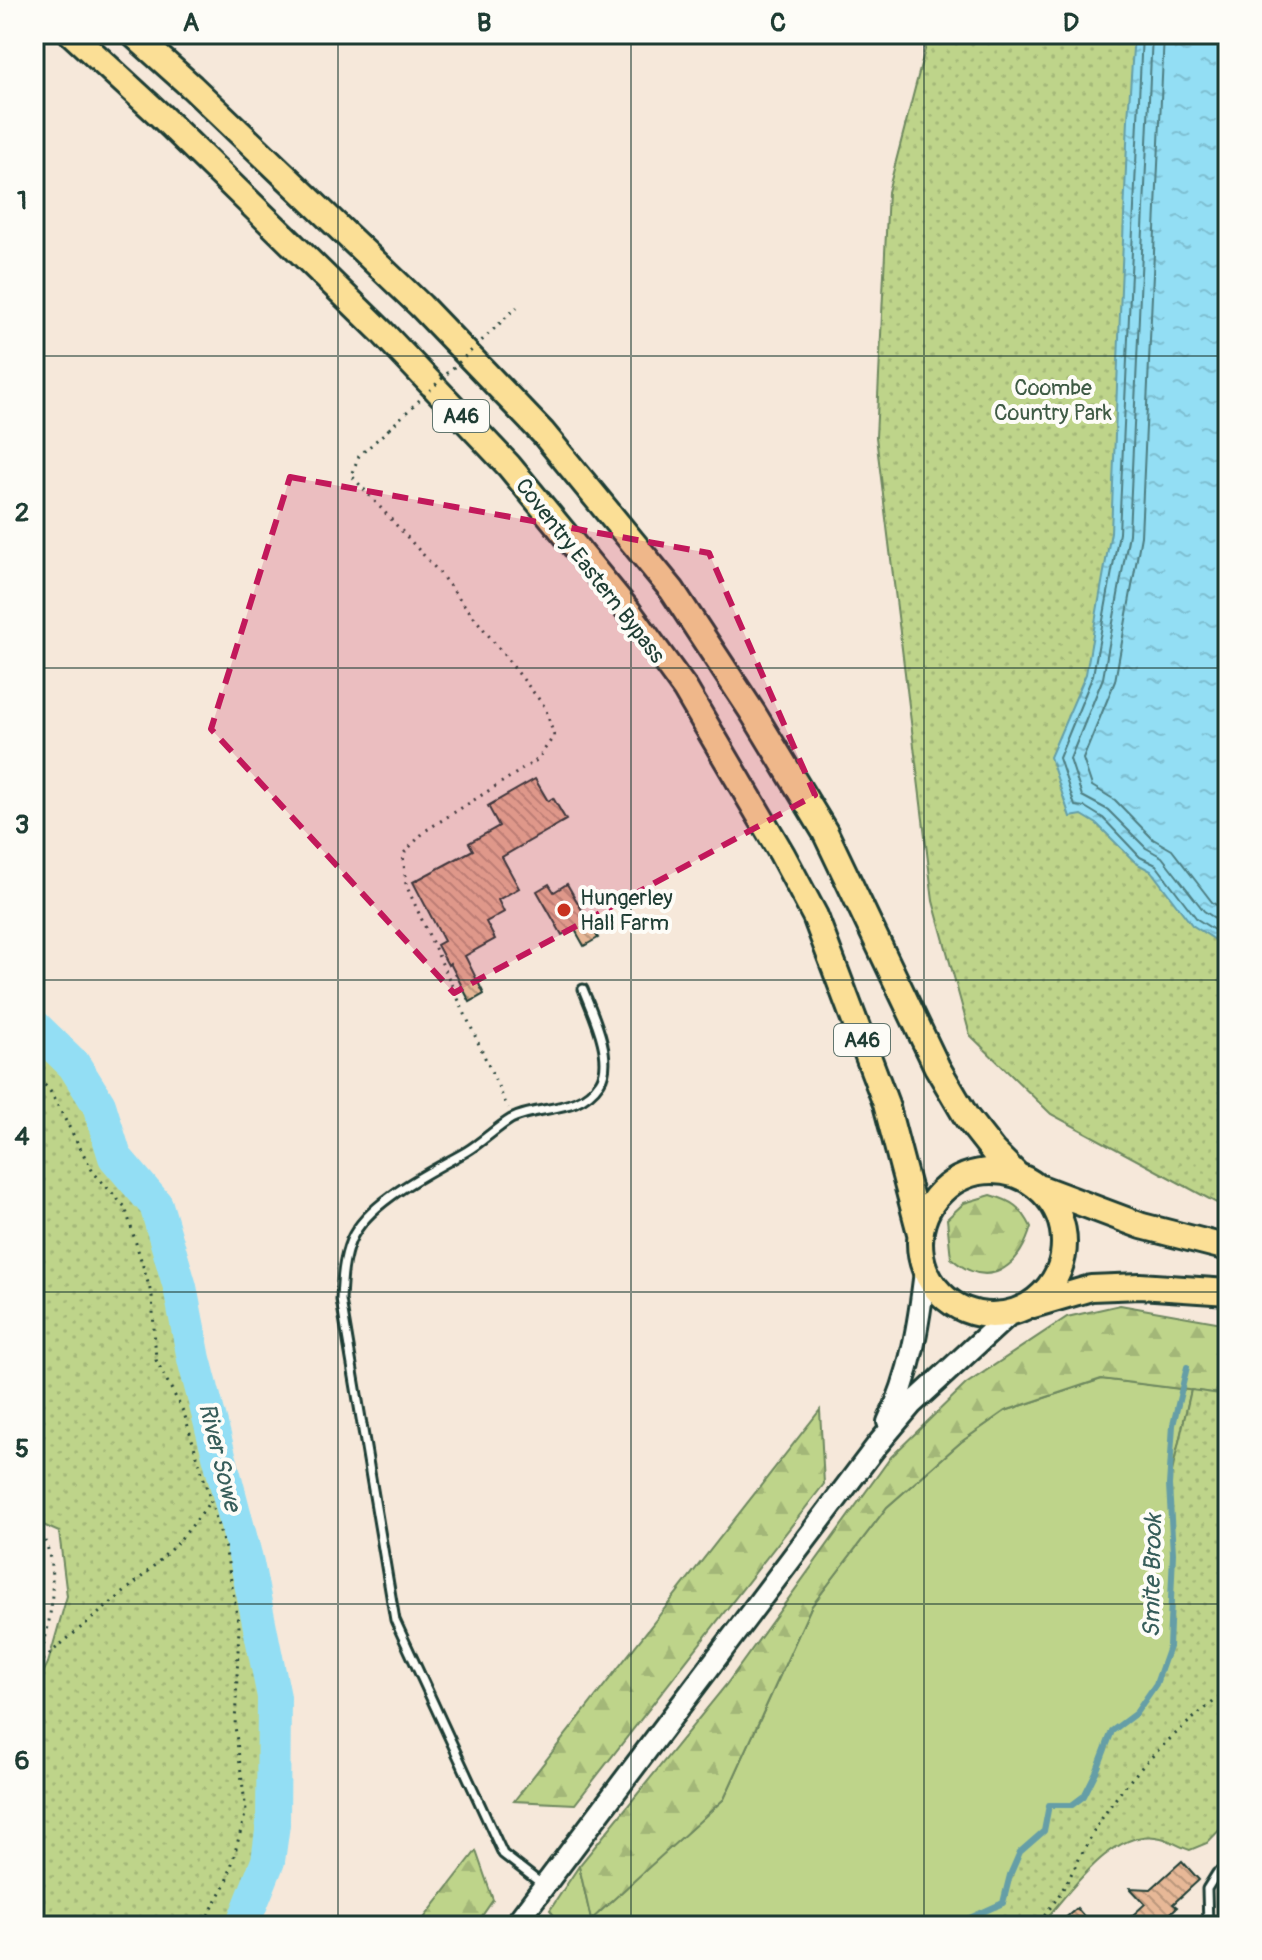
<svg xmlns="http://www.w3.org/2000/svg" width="1262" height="1960" font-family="Pangolin,sans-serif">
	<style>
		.grass { fill: #bed48a; stroke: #6e885f; stroke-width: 2 }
		.forest { fill: url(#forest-firs); stroke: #6e885f; stroke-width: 2 }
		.park { fill: url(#park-dots); stroke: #6e885f; stroke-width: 2 }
		.water { fill: url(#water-ripples); stroke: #659ea7; stroke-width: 2 }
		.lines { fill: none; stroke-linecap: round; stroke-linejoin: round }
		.shore { stroke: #4d7d81; stroke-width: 2 }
		.stream { stroke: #659ea7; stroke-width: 6 }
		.river { stroke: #93def4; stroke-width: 34 }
		.building { fill: url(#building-back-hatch); stroke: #1f3d34; stroke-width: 2 }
		.service-casing { stroke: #1f3d34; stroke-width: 13 }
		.minor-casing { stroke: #1f3d34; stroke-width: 20 }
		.secondary-casing { stroke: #1f3d34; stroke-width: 26 }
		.trunk-casing { stroke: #1f3d34; stroke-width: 30 }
		.path { stroke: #1f3d34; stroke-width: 3; stroke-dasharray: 2 6; stroke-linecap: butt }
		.service { stroke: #fdfcf7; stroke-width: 7 }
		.minor { stroke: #fdfcf7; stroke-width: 14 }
		.secondary { stroke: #fdfcf7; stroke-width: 20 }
		.trunk { stroke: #fbdf96; stroke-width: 24 }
		.path-bridge { stroke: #1f3d34; stroke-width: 3; stroke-dasharray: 2 6; stroke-linecap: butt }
		.marked { fill: #c2185b; fill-opacity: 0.2; stroke: #c2185b; stroke-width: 6; stroke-dasharray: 16 10; stroke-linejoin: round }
		.grid { fill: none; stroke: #1f3d34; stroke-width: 2; stroke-opacity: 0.55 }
		.poi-dot { fill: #c8321e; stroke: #fdfcf7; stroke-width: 3 }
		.labels { text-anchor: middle; stroke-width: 8; stroke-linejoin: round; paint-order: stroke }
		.shield { fill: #fdfcf7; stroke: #62766e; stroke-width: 2 }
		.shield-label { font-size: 20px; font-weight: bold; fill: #1f3d34 }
		.park-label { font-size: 22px; fill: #3f5b45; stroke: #fdfcf7 }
		.street-label { font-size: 22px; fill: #1f3d34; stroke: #fdfcf7 }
		.poi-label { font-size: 22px; fill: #1f3d34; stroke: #fdfcf7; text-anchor: start }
		.water-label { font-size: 24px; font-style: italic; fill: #365d5a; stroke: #fdfcf7 }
		.neatline { fill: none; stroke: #1f3d34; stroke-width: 3 }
		.grid-label { font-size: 26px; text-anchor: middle; font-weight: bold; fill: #1f3d34 }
	</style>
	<defs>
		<pattern id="forest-firs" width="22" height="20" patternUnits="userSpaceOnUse" patternTransform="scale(2)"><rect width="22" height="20" fill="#bed48a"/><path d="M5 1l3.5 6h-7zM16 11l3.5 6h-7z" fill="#a3b778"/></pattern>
		<pattern id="park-dots" width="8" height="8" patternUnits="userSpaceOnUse" patternTransform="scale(2)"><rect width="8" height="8" fill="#bed48a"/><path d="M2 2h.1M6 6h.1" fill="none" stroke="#a3b778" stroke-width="1.8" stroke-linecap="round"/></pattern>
		<pattern id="water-ripples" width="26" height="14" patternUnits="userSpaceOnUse" patternTransform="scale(2)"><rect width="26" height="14" fill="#93def4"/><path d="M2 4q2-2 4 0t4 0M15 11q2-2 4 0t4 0" fill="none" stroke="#7ebfd2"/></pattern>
		<pattern id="building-back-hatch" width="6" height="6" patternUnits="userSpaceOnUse" patternTransform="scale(2)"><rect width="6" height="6" fill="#e7b897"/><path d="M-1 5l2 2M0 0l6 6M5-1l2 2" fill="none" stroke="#bb977c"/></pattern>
	</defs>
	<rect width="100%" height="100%" fill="#f6e8da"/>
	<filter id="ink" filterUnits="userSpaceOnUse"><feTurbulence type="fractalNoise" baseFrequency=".0125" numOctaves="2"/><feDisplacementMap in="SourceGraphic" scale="16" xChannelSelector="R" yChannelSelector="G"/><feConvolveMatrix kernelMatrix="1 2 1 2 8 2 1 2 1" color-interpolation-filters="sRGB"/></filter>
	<g filter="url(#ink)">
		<path class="grass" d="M1102,1379L1191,1390L1169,1485L1173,1553L1169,1647L1156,1683L1136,1713L1112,1731L1097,1770L1084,1796L1072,1805H1049L1044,1831L1020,1852L1010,1875L1003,1903L952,1926H562L550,1910L579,1866L591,1919L724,1799L811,1607L887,1507L961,1442L1005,1411Z"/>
		<path class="forest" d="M991,1195C1012,1201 1021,1207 1031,1227C1019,1268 988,1291 951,1258L947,1219L964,1203Z
			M1120,1305L1228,1324V1395L1101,1379L1005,1411L961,1442L887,1507L811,1607L724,1799L591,1920L579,1866L726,1685L891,1457L966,1384L1067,1317Z
			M820,1410L824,1484L575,1804L514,1801Z
			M476,1851L493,1900L475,1926H418Z"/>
		<path class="park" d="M929,34H1228V1209L1051,1114L970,1035L933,901L876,437L888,192Z
			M34,1011L91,1068L115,1118L124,1154L145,1170L165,1210L184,1271L261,1577L287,1704L268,1861L241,1926H34V1691L48,1663L67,1596L59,1532L34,1521Z
			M1191,1390L1228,1395V1821L1207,1843L1190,1850C1180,1847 1170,1840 1161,1838C1113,1825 1068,1895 1040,1926H952L1003,1903L1010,1875L1020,1852L1044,1831L1049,1805H1072L1084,1796L1097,1770L1112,1731L1137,1713L1156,1683L1169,1647L1173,1553L1169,1485Z"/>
		<path class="water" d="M1134,34H1228V948L1192,925L1151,871L1136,863L1097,824L1082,815L1070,817L1050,757L1086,674L1111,532L1128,119Z"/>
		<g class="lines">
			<path class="shore" d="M1142,34L1119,533L1093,675L1059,758L1075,806L1085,807L1103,818L1140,857L1156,865L1197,919L1228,939
				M1152,34L1129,534L1103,678L1070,759L1082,796L1108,810L1146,848L1162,857L1204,911L1228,927
				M1164,34L1141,536L1115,681L1083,759L1092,786L1115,800L1153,839L1172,850L1212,902L1228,913"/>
			<path class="stream" d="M952,1926L1003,1903L1010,1875L1020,1852L1044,1831L1049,1805H1072L1084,1796L1097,1770L1112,1731L1136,1713L1156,1684L1169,1647L1173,1553L1169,1485L1173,1425L1187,1367"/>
			<path class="river" d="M34,1026L74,1065L99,1105L115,1157L156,1205L180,1287L194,1359L247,1563L274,1697L273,1824L268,1861L242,1926"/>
		</g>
		<path class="building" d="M535,779L548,801L553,798L566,820L502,857L519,888L498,900L504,912L486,922L495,939L465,956L484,994L470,1002L450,963L448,965L437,945L444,941L413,882L473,850L469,843L499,826L488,806Z
			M549,884L554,892L567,884L598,938L584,946L574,928L562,935L537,891Z
			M1182,1861L1199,1880L1173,1904L1177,1907L1157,1926H1121L1145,1904L1130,1888L1151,1889Z
			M1077,1908L1092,1926H1056Z"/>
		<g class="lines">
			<g class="service-casing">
				<path id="service" d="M543,1885L503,1854L395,1620L341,1300C342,1279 343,1259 351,1240C368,1201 431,1172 467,1151C482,1142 496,1128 511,1119C540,1104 578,1115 600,1082C615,1059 592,1012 583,989
					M1208,1926L1207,1889L1217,1873"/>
			</g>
			<g class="minor-casing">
				<path id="minor" d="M1215,1926L1228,1921"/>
			</g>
			<g class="secondary-casing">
				<path id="secondary" d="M888,1422C911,1374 919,1323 925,1271
					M514,1926L878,1444L911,1405L1011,1313"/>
			</g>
			<g class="trunk-casing">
				<path id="trunk" d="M72,34L161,116L382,332L509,466L629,612L685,689L782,854L815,916L886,1104L920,1233
					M133,34L192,87L421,306L543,433L672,590L753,713L825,832L937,1067L967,1118L993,1151L1016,1174
					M920 1243a72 72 0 1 1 144 0a72 72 0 1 1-144 0Z
					M1041,1188L1142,1226L1228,1248
					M1033,1305L1091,1288L1140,1286L1228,1292"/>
			</g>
			<path class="path" d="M389,429L359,456L351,475L437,570L545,707L554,736L537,760L425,831L403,854L406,885L508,1108
				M34,1073L50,1091L93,1172L125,1207L152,1296L156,1360L184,1413L226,1552L239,1627L235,1726L246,1811L227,1882L202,1926
				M34,1519C39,1530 47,1542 49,1554C57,1590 49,1638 34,1671
				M37,1665C94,1613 167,1567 210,1501
				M1033,1926C1063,1900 1076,1861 1096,1828C1127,1775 1179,1727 1228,1691"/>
			<use href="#service" class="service"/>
			<use href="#minor" class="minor"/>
			<use href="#secondary" class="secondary"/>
			<use href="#trunk" class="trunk"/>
			<path class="path-bridge" d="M389,429L517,307"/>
		</g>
	</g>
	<path class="marked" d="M290,477L709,553L815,795L454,993L211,729Z"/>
	<path class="grid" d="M338,34V1926M631,34V1926M924,34V1926M34,356H1228M34,668H1228M34,980H1228M34,1292H1228M34,1604H1228"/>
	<circle class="poi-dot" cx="564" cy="910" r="8"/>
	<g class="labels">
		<g class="shield">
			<rect x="433" y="400" width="56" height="32" rx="6"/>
			<rect x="834" y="1024" width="56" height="32" rx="6"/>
		</g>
		<g class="shield-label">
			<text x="461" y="423">A46</text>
			<text x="862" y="1047">A46</text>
		</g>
		<g class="park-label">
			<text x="1053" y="395">Coombe<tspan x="1053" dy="25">Country Park</tspan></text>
		</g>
		<g class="street-label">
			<text transform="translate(591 570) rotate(52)" y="8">Coventry Eastern Bypass</text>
		</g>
		<g class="poi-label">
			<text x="580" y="905">Hungerley<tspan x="580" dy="25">Hall Farm</tspan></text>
		</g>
		<g class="water-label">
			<text transform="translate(220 1457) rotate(76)" y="8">River Sowe</text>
			<text transform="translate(1152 1576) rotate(-89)" y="8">Smite Brook</text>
		</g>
	</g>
	<rect width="1262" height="1960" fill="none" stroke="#fdfcf7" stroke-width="88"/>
	<rect x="44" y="44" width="1174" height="1872" class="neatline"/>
	<g class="grid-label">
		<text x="191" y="31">A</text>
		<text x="484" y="31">B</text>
		<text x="778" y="31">C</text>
		<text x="1071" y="31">D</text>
		<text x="22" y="209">1</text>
		<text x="22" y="521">2</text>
		<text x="22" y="833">3</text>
		<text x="22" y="1145">4</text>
		<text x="22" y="1457">5</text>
		<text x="22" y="1769">6</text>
	</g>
</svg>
